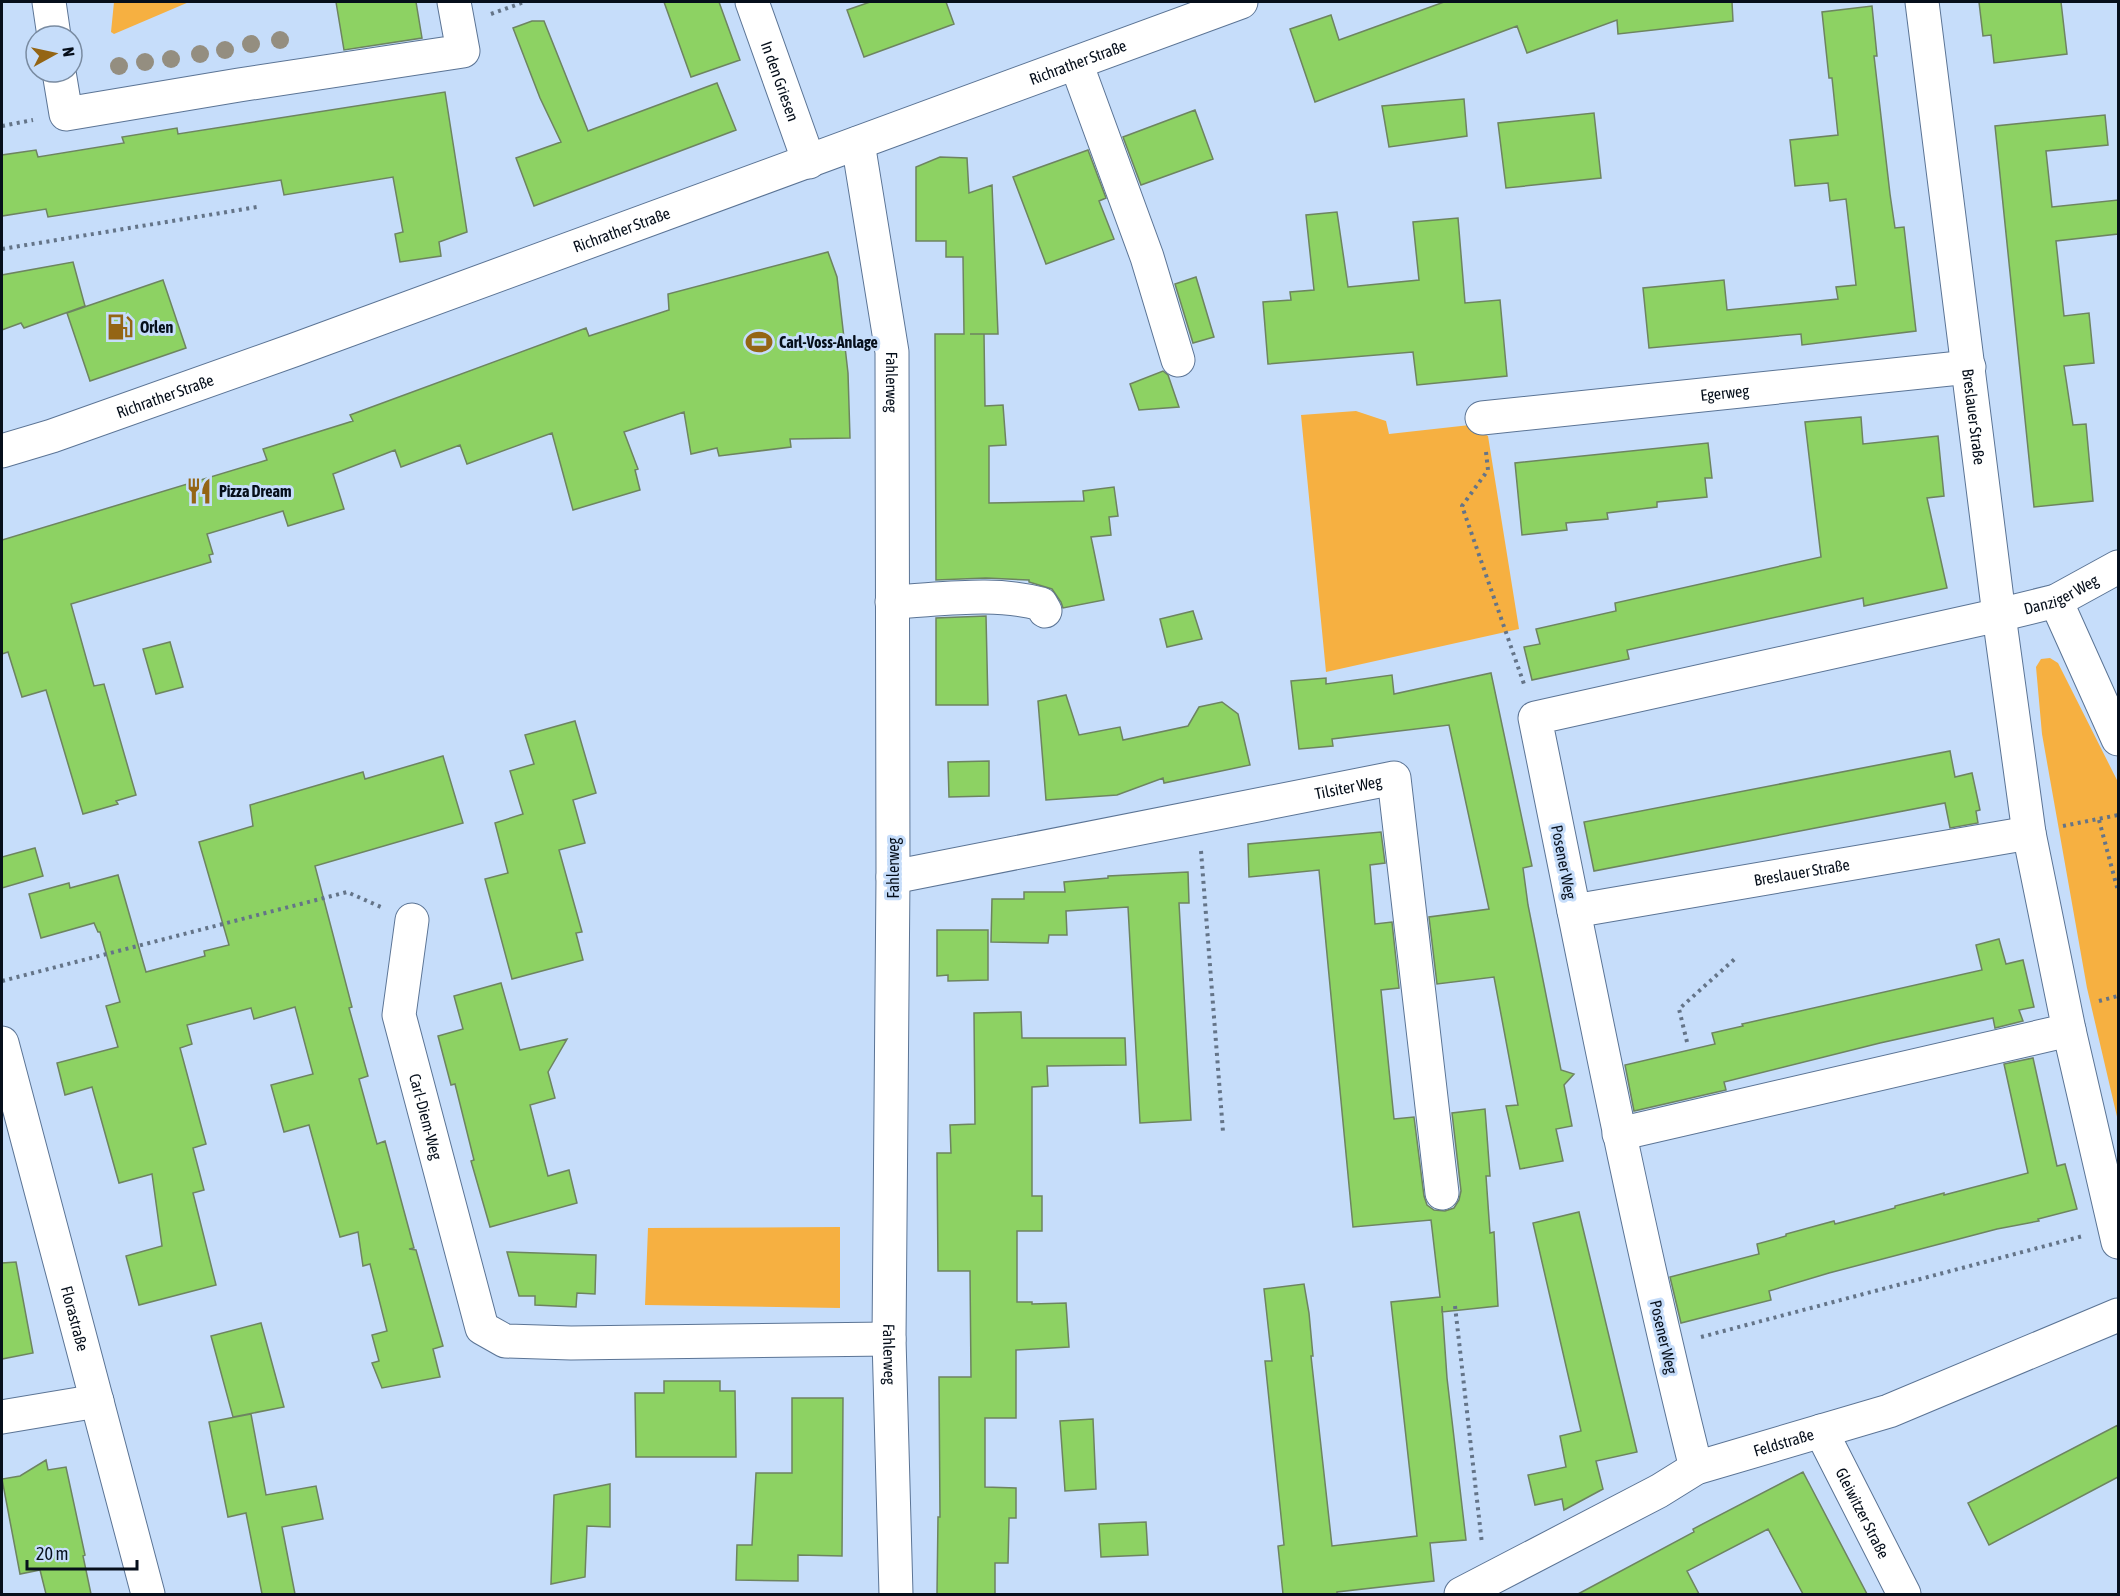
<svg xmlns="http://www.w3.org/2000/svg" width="2120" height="1596" font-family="'Asap Condensed',sans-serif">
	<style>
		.green { fill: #f6b041 }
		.building { fill: #8dd263; stroke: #6d8460; stroke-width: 1.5 }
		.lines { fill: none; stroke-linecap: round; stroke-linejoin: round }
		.minor-casing { stroke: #5b7495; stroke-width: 35 }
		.path { stroke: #647488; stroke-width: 4; stroke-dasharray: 3 4.5; stroke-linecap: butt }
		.minor { stroke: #fff; stroke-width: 33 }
		.tree { fill: #948e80 }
		.labels { text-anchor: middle; stroke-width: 6; stroke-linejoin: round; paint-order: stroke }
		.street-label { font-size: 16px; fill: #060f1b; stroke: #c6ddfa }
		.poi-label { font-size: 16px; font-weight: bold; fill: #060f1b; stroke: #c6ddfa; text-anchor: start }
	</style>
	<rect width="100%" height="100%" fill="#c6ddfa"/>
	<path class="green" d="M114,2H189L114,34L111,32Z
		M1356,411L1386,421L1389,434L1470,425L1488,436L1519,629L1326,672L1301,415Z
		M2050,658L2058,663L2118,782V1121L2087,988L2042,734L2036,667L2041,659Z
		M840,1227V1308L645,1305L648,1228Z"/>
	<path class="building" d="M336,2H416L422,38L344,50Z
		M664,2H719L740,60L691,77Z
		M870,2H946L954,24L864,57L847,10Z
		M1444,2H1732L1733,21L1618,34L1617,20L1527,53L1517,26L1315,102L1290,29L1331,15L1339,40Z
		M1979,2H2061L2067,54L1994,63L1991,35L1983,36Z
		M1872,6L1877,56H1874L1890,194L1895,228L1904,227L1916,331L1802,345L1801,334L1649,348L1643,288L1724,280L1727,310L1838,299L1836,287L1856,285L1846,199L1830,201L1828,183L1795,186L1790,140L1838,135L1832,78H1829L1822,12Z
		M532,21H544L588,131L717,83L736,130L534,206L516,158L561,142L540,98L513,28Z
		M445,92L467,232L439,242L441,256L400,262L395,234L403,232L393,177L284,195L281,180L48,217L46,209L2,216V155L36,150L38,157L124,143L122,137L177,128L178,134Z
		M1464,99L1467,136L1389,147L1382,106Z
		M1195,110L1213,159L1141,185L1123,137Z
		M1594,113L1601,178L1506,188L1498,123Z
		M2105,115L2108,145L2046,151L2052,207L2118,200V234L2056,241L2064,316L2089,313L2094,363L2064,366L2073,425L2086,424L2093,501L2034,507L1995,126Z
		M1088,150L1106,198L1099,201L1114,239L1046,264L1013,177Z
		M940,157L967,158L969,193L992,185L998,334H970H984L985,406L1003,405L1006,445L989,446V503L1084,501L1083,491L1114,487L1118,516L1109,517L1111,535L1091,537L1104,600L1063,608L1061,602L1052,589L1029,582V580L986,578L936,580L935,334H964L963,257H946V241H916V167Z
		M1337,212L1348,287L1419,280L1413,222L1458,218L1465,303L1500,300L1507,376L1417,385L1413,352L1268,364L1263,302L1291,300L1290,292L1314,290L1306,215Z
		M828,252L837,277L848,373L850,438L790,439L791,447L719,456L717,448L691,454L684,412L624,432L638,469L635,470L640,490L573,510L552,433L467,464L460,445L401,467L395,450L333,474L344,509L288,526L283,511L207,534L213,554L209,555L211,562L71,604L94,686L104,684L136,795L116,801L118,804L83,814L46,690L22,697L8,652L2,654V540L267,460L263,449L353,421L350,415L586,328L589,336L669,310L668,294Z
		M73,262L85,306L24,328L21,323L2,330V275Z
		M1196,277L1214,337L1193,343L1175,284Z
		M163,280L186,348L90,381L67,313Z
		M1163,371L1168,375L1179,407L1139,410L1130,384Z
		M1861,417L1863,444L1938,436L1944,496L1927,498L1947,588L1864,606L1863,598L1627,650L1629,659L1532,680L1524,647L1540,644L1536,629L1616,611L1615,603L1821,557L1805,422Z
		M1708,443L1712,478H1705L1707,497L1657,502V507L1607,513L1608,519L1566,523L1567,530L1522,535L1515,463Z
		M1193,611L1202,639L1167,647L1160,619Z
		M986,616L988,705H936V618Z
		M170,642L183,687L156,694L143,649Z
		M1491,673L1532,866L1523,868L1528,905L1561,1070L1574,1074L1564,1085L1572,1126L1556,1129L1563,1161L1520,1169L1506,1106L1518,1105L1494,977L1437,984L1429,917L1489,909L1449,725L1332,739L1333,746L1299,749L1291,681L1326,678V684L1392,675L1394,694Z
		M1066,695L1079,735L1120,727L1123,740L1188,726L1199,707L1222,702L1238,714L1250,765L1164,783L1163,778L1117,795L1046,800L1038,701Z
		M575,721L596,793L573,800L585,843L559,850L582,932L576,933L583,960L512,979L485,879L508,873L495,823L523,814L510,771L534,764L525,735Z
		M1950,751L1955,777L1972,773L1980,810L1976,811L1978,823L1950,828L1945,803L1594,871L1584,822Z
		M443,756L463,823L315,866L352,1007L349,1008L368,1076L359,1079L377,1144L385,1141L414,1248L409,1249L416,1250L443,1346L433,1349L440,1377L382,1388L372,1363L379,1361L372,1335L387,1331L370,1264L363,1266L358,1232L340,1237L309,1125L284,1132L271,1085L313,1074L295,1007L254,1019L251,1008L187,1025L192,1044L180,1048L206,1144L193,1148L204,1190L193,1193L216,1285L139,1305L126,1256L162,1246L152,1174L119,1183L92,1087L65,1095L57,1063L118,1047L106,1006L120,1002L100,932H98L94,923L41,938L29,894L69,883L70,888L118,875L146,972L205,956L204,951L229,945L199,842L253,826L250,805L363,772L365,779Z
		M989,761V796L949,797L948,762Z
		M1381,832L1385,863L1370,865L1375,924L1392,922L1399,988L1381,990L1394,1119L1414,1117L1424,1196L1427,1205L1434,1210L1445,1211L1454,1208L1459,1200L1461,1191L1452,1113L1485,1109L1490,1176H1486L1490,1233L1494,1232L1498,1306L1442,1312V1306L1447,1378L1466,1540L1430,1543L1434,1581L1337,1592V1594H1283L1278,1546L1284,1545L1265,1361H1272L1264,1289L1304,1284L1309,1313L1313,1356H1311L1332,1546L1417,1536L1391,1302L1440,1297L1431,1220L1353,1227L1319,870L1249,877L1248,844Z
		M35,848L43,876L2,888V857Z
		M1188,872L1189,903H1179L1191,1120L1140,1123L1128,907L1066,911L1067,935H1049L1048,943L991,942L992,899H1024V892H1065L1064,882L1108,878V876Z
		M937,930H988V980L948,981V975L937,976Z
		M1999,939L2006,964L2023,960L2034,1007L2019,1010L2023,1021L1995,1028L1993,1018L1880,1043L1724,1082L1726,1090L1634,1111L1625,1065L1715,1044L1712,1033L1743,1026L1742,1024L1982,970L1976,945Z
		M501,983L520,1050L567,1039L548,1072L555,1098L530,1105L548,1176L569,1170L577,1203L490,1227L471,1161L474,1160L455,1084L451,1085L438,1036L463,1029L454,996Z
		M1021,1012L1022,1038H1125L1126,1065L1047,1066L1048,1086L1032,1087V1196H1042V1231H1017V1302H1032V1304L1066,1303L1069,1347L1016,1350V1418H985V1487L1016,1488V1518H1009L1008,1563H995V1594H937L938,1517H940L939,1377H971L970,1271H938L937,1153H951L950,1125L975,1124L974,1013Z
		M2033,1058L2057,1166L2065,1164L2077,1209L2038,1219L2039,1221L1997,1229L1829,1273L1769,1291L1771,1300L1681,1323L1670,1277L1759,1254L1757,1244L1786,1236V1234L1834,1221L1835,1224L1895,1208V1206L1944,1193V1195L2028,1173L2004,1064Z
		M1579,1212L1637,1452L1596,1461L1603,1489L1564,1510L1562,1499L1535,1505L1528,1475L1566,1467L1560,1436L1581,1431L1533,1223Z
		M507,1252L596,1255L595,1294L577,1293L576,1307L535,1305V1296H519Z
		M16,1262L33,1353L2,1359V1263Z
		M261,1323L284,1407L233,1417L211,1336Z
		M664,1381H720V1391H735L736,1457H636L635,1393H664Z
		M792,1398H843L842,1556L798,1555V1581L736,1580L737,1545H752L756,1473H792Z
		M251,1414L266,1495L316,1486L323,1519L282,1527L295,1594H262L246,1513L228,1517L209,1422Z
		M1093,1419L1096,1489L1065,1491L1060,1421Z
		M2118,1425V1477L1989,1545L1968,1503Z
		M46,1460L48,1470L66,1467L85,1555L83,1556L91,1594H46L40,1570L20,1574L2,1479L20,1476Z
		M1803,1472L1867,1594H1803L1768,1529L1687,1571L1699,1594H1578L1694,1532L1693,1529Z
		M610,1484V1527L587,1526L585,1577L551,1584L554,1495Z
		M1146,1522L1148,1555L1101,1557L1099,1524Z"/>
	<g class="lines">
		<g class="minor-casing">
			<g id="minor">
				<path d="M49,2L54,36"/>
				<path id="s1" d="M752,2L809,162"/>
				<path id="s2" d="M1922,2L1999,615L2029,833L2069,1030L2118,1242"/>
				<path d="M1076,63L1147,257L1178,360"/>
				<path d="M59,72L66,114L239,85L463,51L454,2"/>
				<path id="s3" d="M858,143L892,352L893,877L889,1339L896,1594"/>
				<path id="s4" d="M1482,418L1969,367"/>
				<path id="s5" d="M2,451L52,436L294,350L1241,2"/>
				<path d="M2056,601L2118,739"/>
				<path d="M892,602C940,600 994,591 1041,604L1045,611"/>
				<path id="s6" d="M893,877L1394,778L1442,1193"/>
				<path id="s7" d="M1574,911L2029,833"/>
				<path id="s8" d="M412,920L399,1015L482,1328L505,1341L571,1343L889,1339"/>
				<path id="s9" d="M2,1043L148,1594"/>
				<path d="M1619,1134L2069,1030"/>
				<path d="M2,1417L97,1401"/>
				<path id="s10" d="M1821,1431L1904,1594"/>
				<path id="s11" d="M1696,1468C1634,1220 1586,969 1535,718L1999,615L2056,601L2118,567"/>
				<path id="s12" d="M1461,1594L1659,1491L1696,1468L1889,1411L2118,1315"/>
			</g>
		</g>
		<path class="path" d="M491,14L524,2
			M2,126L33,120
			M2,249L257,207
			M1486,452L1488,470L1462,506L1525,687
			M2099,820L2118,891
			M2063,826L2118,815
			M1201,851L1223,1132
			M2,981L347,892L381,907
			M2099,1001L2118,996
			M1687,1042L1679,1009L1737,957
			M1455,1306L1482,1544
			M1701,1337L2083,1236"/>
		<use href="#minor" class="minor"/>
	</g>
	<g class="tree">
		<circle cx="280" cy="40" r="9"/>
		<circle cx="251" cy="44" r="9"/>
		<circle cx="225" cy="50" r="9"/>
		<circle cx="200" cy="54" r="9"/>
		<circle cx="171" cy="59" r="9"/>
		<circle cx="145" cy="62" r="9"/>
		<circle cx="119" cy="66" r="9"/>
	</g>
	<defs>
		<g id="fuel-bare" transform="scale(2.07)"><path d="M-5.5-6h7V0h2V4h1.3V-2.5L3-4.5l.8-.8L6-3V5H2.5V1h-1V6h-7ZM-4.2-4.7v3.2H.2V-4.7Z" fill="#946514" stroke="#c6ddfa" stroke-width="2.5" paint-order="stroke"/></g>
		<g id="stadium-bare" transform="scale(2.07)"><path d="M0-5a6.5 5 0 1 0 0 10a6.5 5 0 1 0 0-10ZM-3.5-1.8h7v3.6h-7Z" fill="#946514" stroke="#c6ddfa" stroke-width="2.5" paint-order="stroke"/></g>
		<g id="restaurant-bare" transform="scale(2.07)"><path d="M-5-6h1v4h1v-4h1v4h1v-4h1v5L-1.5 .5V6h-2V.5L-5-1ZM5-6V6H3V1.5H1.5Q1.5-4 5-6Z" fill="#946514" stroke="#c6ddfa" stroke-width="2.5" paint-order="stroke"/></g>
	</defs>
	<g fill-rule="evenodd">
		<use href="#fuel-bare" x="120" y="327"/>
		<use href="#stadium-bare" x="759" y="342"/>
		<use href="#restaurant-bare" x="199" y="491"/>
	</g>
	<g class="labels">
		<g class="street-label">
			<text dy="6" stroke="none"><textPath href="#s5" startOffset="1144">Richrather Straße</textPath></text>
			<text dy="6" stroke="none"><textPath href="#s1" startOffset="84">In den Griesen</textPath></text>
			<text dy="6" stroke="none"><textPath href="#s5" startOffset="658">Richrather Straße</textPath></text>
			<text dy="6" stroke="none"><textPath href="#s3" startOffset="242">Fahlerweg</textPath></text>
			<text dy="6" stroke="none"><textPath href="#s4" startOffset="244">Egerweg</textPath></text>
			<text dy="6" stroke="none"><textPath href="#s5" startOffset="172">Richrather Straße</textPath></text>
			<text dy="6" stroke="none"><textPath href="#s2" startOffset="418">Breslauer Straße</textPath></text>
			<text dy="6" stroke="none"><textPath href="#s11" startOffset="1308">Danziger Weg</textPath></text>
			<text dy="6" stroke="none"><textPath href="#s6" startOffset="464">Tilsiter Weg</textPath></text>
			<text transform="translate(1564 862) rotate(79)" y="6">Posener Weg</text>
			<text transform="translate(893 868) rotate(-90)" y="6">Fahlerweg</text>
			<text dy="6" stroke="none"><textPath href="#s7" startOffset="231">Breslauer Straße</textPath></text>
			<text dy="6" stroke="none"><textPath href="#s8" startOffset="201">Carl-Diem-Weg</textPath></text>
			<text dy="6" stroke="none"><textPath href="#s9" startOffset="285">Florastraße</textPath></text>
			<text transform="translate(1664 1337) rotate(77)" y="6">Posener Weg</text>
			<text dy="6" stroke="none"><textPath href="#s3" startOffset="1214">Fahlerweg</textPath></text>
			<text dy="6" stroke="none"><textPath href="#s12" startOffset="358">Feldstraße</textPath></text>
			<text dy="6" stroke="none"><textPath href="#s10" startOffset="92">Gleiwitzer Straße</textPath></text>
		</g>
		<g class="poi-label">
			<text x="140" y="333">Orlen</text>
			<text x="779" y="348">Carl-Voss-Anlage</text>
			<text x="219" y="497">Pizza Dream</text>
		</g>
	</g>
	<rect width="2120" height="1596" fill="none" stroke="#060f1b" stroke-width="6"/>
	<g transform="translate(54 54) rotate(82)"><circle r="28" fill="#c6ddfa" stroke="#798ba1" stroke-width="1.5"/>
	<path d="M0-4.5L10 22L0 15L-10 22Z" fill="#946514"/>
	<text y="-9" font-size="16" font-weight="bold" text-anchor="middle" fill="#060f1b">N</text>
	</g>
	<path d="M27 1560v9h110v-9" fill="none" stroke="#060f1b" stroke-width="3"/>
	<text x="36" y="1560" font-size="18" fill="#060f1b" stroke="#c6ddfa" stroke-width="4.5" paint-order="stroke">20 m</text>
</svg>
